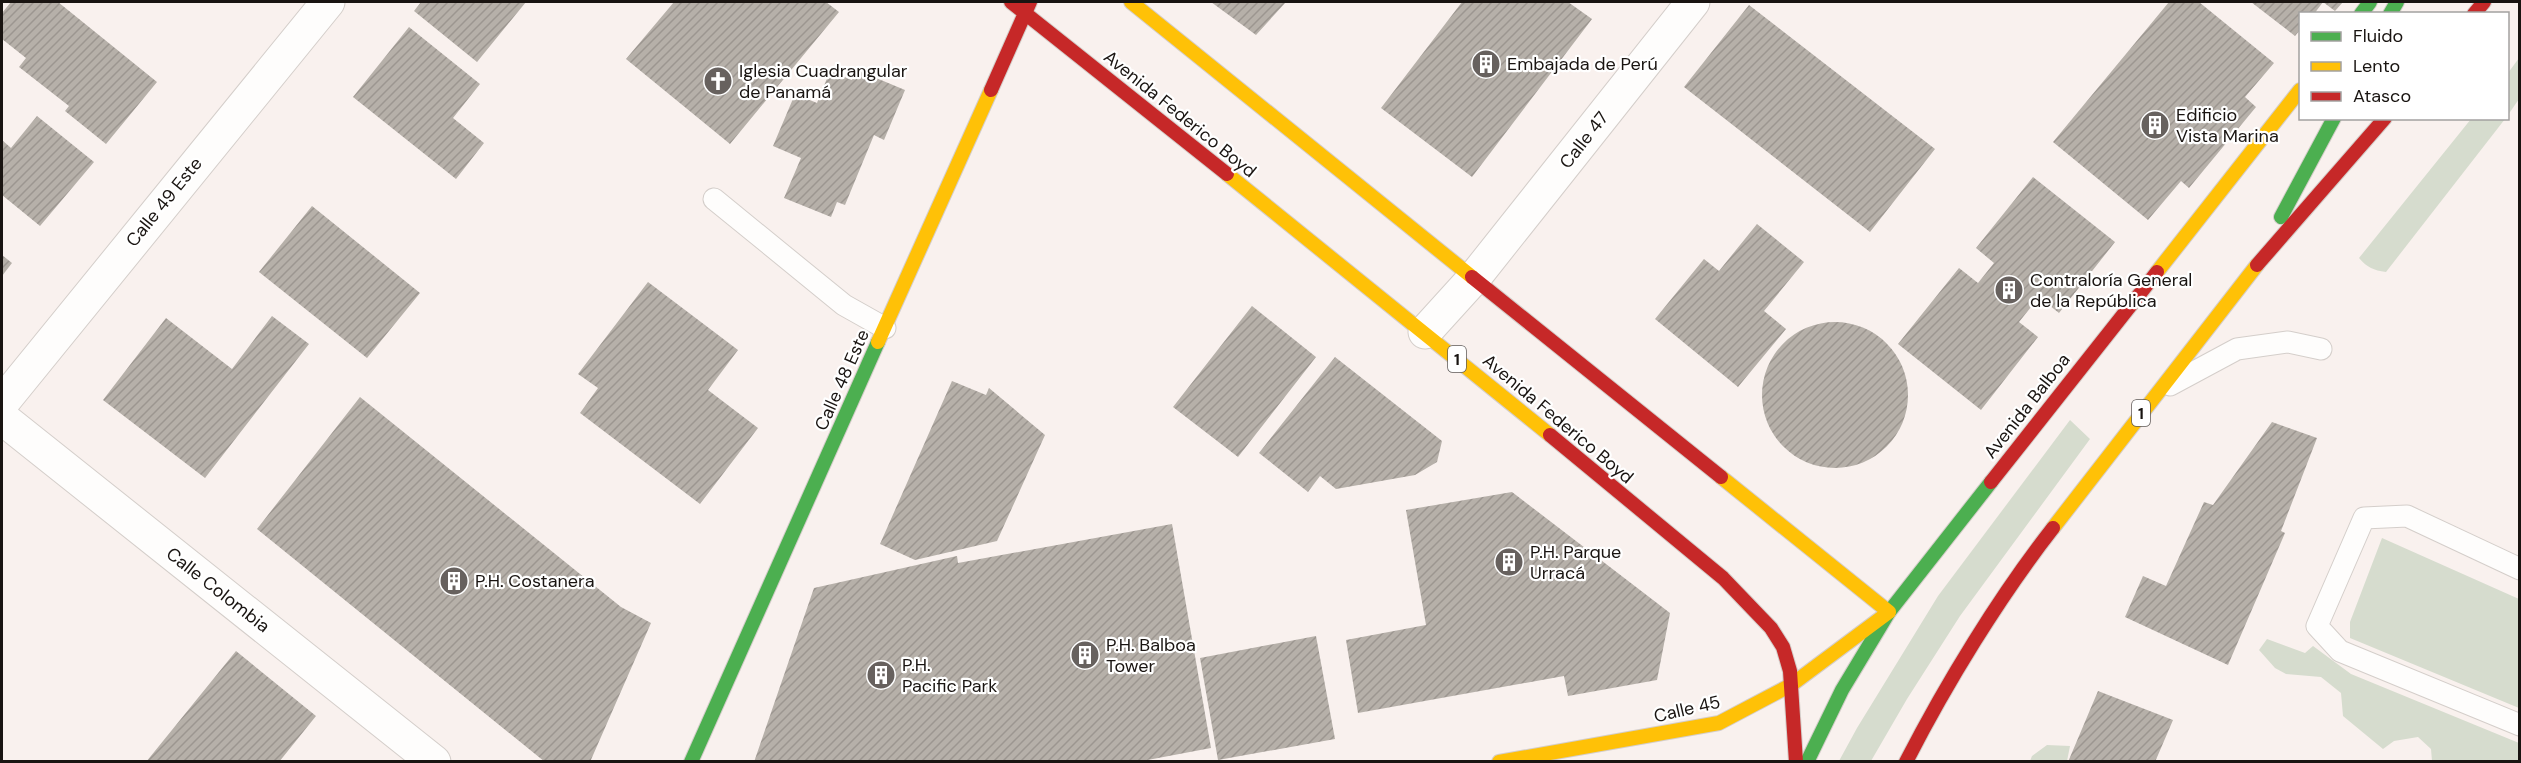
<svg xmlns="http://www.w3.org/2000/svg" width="2521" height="763" font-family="'DM Sans',sans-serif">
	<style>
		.park { fill: #d6dcce }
		.building { fill: url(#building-hatch) }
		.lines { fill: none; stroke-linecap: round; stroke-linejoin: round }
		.lane-casing { stroke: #d4ceca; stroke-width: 23 }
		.street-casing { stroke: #d4ceca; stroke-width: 35 }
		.fast-casing { stroke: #d4ceca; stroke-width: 16 }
		.slow-casing { stroke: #d4ceca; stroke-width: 16 }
		.jam-casing { stroke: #d4ceca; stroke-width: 16 }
		.lane { stroke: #fefdfc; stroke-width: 21 }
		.street { stroke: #fefdfc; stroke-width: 33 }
		.fast { stroke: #4caf50; stroke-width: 14 }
		.slow { stroke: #ffc107; stroke-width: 14 }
		.jam { stroke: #c62828; stroke-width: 14 }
		.labels { text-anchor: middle; stroke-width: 4.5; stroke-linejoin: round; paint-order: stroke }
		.shield { fill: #fff; stroke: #5e5a58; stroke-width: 1.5 }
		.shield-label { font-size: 16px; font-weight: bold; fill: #191411 }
		.poi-label { font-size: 18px; fill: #191411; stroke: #fff; text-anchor: start }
		.street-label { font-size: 18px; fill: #191411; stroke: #fff }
	</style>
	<defs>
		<pattern id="building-hatch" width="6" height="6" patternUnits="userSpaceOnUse" patternTransform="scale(1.5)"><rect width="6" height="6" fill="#b6b0a9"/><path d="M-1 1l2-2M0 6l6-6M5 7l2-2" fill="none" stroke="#9c9690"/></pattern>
	</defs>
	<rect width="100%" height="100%" fill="#f9f1ee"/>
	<path class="park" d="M2519,58V99L2508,115V73Z
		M2471,119H2505L2386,272C2373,270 2368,268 2359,258Z
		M2070,420L2090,439L1960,616L1907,699L1871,761H1839L1857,728L1938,596Z
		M2382,538L2519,599V708L2350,638V622Z
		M2267,639L2305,653L2313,646L2351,674L2519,743V761H2432L2431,749L2418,737L2394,741L2383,749L2343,716L2341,693L2321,677L2286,674L2275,668L2259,650Z
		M2047,745L2070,746L2067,761H2030L2032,756Z"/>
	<path class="building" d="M11,2H58L157,82L106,144L65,111L69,106L19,67L26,58L2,39V13Z
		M421,2H526L477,62L414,11Z
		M674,2H826L839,12L730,144L626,59Z
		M1211,2H1286L1256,35Z
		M1462,2H1568L1592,19L1472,177L1381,108Z
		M2169,2H2199L2274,63L2245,97L2256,107L2189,188L2181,181L2148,220L2053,142Z
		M2251,2H2343L2335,11L2323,2L2314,14H2300V30L2295,36Z
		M1749,5L1935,149L1870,232L1684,87Z
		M409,27L480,84L453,118L484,143L456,179L353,97Z
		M857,70L905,90L884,140L874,135L845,205L837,202L831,217L784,198L801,158L773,146L795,94L817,103L830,71L852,80Z
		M37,116L94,162L40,226L2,195V140L11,148Z
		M2033,177L2115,242L2059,313L2039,297L2019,322L2038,337L1981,410L1898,344L1959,268L1978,283L1994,263L1976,248Z
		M312,206L420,293L367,358L259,272Z
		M1757,224L1804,262L1764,311L1786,329L1738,387L1655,319L1704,259L1719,271Z
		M2,255L12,263L2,276Z
		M648,282L738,350L708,390L758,428L700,504L580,413L598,388L578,374Z
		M1252,306L1316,357L1238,457L1173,407Z
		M272,316L309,344L205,478L103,400L166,318L232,369Z
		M1762 395a73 73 0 1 1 146 0a73 73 0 1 1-146 0Z
		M1335,357L1442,441L1437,462L1415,475L1336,489L1320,476L1308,492L1259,453Z
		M952,381L986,395L989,388L1045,435L997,541L915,560L880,544Z
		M360,397L621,607L651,623L590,762H545L257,529Z
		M2272,422L2317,438L2281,531L2285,533L2228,665L2125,617L2143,576L2166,586L2204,502L2213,505Z
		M1512,492L1670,613L1657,680L1568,696L1564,676L1358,713L1346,640L1426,625L1406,510Z
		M1172,524L1211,748L1137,762H754L814,588L957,556L958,563Z
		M1316,636L1335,739L1218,760L1200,658Z
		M236,651L316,716L279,762H146Z
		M2098,691L2173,720L2155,762H2068Z"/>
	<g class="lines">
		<g class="lane-casing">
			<path id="lane" d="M714,199L844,305L885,328
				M2170,385L2237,349L2288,342L2321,349
				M2520,569L2407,516L2364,518L2317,626L2340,651L2520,725"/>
		</g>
		<g class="street-casing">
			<path id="street" d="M1425,332L1474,278L1693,2
				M2,403L328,2
				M2,418L434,762"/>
		</g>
		<g class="fast-casing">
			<path id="fast" d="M2361,14L2370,2
				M2390,14L2397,2
				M2281,217L2334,118
				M691,762L878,342
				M1807,762L1842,690L1889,612L1991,482"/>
		</g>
		<g class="slow-casing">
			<path id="slow" d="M1131,2L1472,277
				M1227,174L1550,435
				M2157,272L2300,90
				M878,342L991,90
				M1721,477L1889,612
				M2053,528L2257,265
				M1499,762L1719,723L1791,685L1889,612"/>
		</g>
		<g class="jam-casing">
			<path id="jam" d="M1011,2L1227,174
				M2474,14L2484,2
				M991,90L1030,2
				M2257,265L2385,118
				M1472,277L1721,477
				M1550,435L1723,578L1771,628L1783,647L1790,671L1796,762
				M1991,482L2157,272
				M1906,762C1946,684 1999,597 2053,528"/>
		</g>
		<use href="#lane" class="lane"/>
		<use href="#street" class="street"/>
		<use href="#fast" class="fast"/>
		<use href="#slow" class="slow"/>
		<use href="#jam" class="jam"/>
	</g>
	<defs>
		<g id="building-disc" transform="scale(1.5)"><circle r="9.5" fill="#67615e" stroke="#fff"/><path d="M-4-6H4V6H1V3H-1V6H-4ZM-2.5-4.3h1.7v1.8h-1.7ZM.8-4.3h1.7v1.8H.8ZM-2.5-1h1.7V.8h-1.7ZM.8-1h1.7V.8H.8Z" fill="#fff"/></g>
		<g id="church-disc" transform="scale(1.5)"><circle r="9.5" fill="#67615e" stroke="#fff"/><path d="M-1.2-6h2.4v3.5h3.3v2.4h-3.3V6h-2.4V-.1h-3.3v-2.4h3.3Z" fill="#fff"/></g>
	</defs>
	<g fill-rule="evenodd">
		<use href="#building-disc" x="1486" y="64"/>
		<use href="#church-disc" x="718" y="81"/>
		<use href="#building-disc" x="2155" y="125"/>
		<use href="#building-disc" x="2009" y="290"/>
		<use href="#building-disc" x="1509" y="562"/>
		<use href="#building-disc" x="454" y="581"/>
		<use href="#building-disc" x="1085" y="655"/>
		<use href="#building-disc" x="881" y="675"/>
	</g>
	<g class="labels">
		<g class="shield">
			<rect x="1448" y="346" width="18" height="26" rx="4.5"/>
			<rect x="2132" y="400" width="18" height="26" rx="4.5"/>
		</g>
		<g class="shield-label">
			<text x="1457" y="365">1</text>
			<text x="2141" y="419">1</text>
		</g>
		<g class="poi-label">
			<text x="1507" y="70">Embajada de Perú</text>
			<text x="739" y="77">Iglesia Cuadrangular<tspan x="739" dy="21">de Panamá</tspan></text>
			<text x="2176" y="121">Edificio<tspan x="2176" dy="21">Vista Marina</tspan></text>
			<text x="2030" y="286">Contraloría General<tspan x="2030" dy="21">de la República</tspan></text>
			<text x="1530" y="558">P.H. Parque<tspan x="1530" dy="21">Urracá</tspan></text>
			<text x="475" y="587">P.H. Costanera</text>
			<text x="1106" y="651">P.H. Balboa<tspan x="1106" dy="21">Tower</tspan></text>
			<text x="902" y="671">P.H.<tspan x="902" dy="21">Pacific Park</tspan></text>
		</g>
		<g class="street-label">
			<text transform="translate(1180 114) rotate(39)" y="6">Avenida Federico Boyd</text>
			<text transform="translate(1584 140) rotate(-52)" y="6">Calle 47</text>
			<text transform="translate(164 202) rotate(-51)" y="6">Calle 49 Este</text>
			<text transform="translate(842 380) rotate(-66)" y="6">Calle 48 Este</text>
			<text transform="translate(2027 406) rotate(-52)" y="6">Avenida Balboa</text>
			<text transform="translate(1558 419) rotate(40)" y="6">Avenida Federico Boyd</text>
			<text transform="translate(218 590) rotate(38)" y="6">Calle Colombia</text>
			<text transform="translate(1687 709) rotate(-13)" y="6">Calle 45</text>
		</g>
	</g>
	<rect width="2521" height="763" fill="none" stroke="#191411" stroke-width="6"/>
	<rect x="2299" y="12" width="210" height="108" fill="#ffffff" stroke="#a3a1a0" stroke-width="1.5"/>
	<rect x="2311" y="32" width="30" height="9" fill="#4caf50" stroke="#a3a1a0" stroke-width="1.5"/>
	<text x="2353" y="42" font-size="18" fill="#191411">Fluido</text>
	<rect x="2311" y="62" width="30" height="9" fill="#ffc107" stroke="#a3a1a0" stroke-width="1.5"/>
	<text x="2353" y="72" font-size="18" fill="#191411">Lento</text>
	<rect x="2311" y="92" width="30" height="9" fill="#c62828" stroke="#a3a1a0" stroke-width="1.5"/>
	<text x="2353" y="102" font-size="18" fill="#191411">Atasco</text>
</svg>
